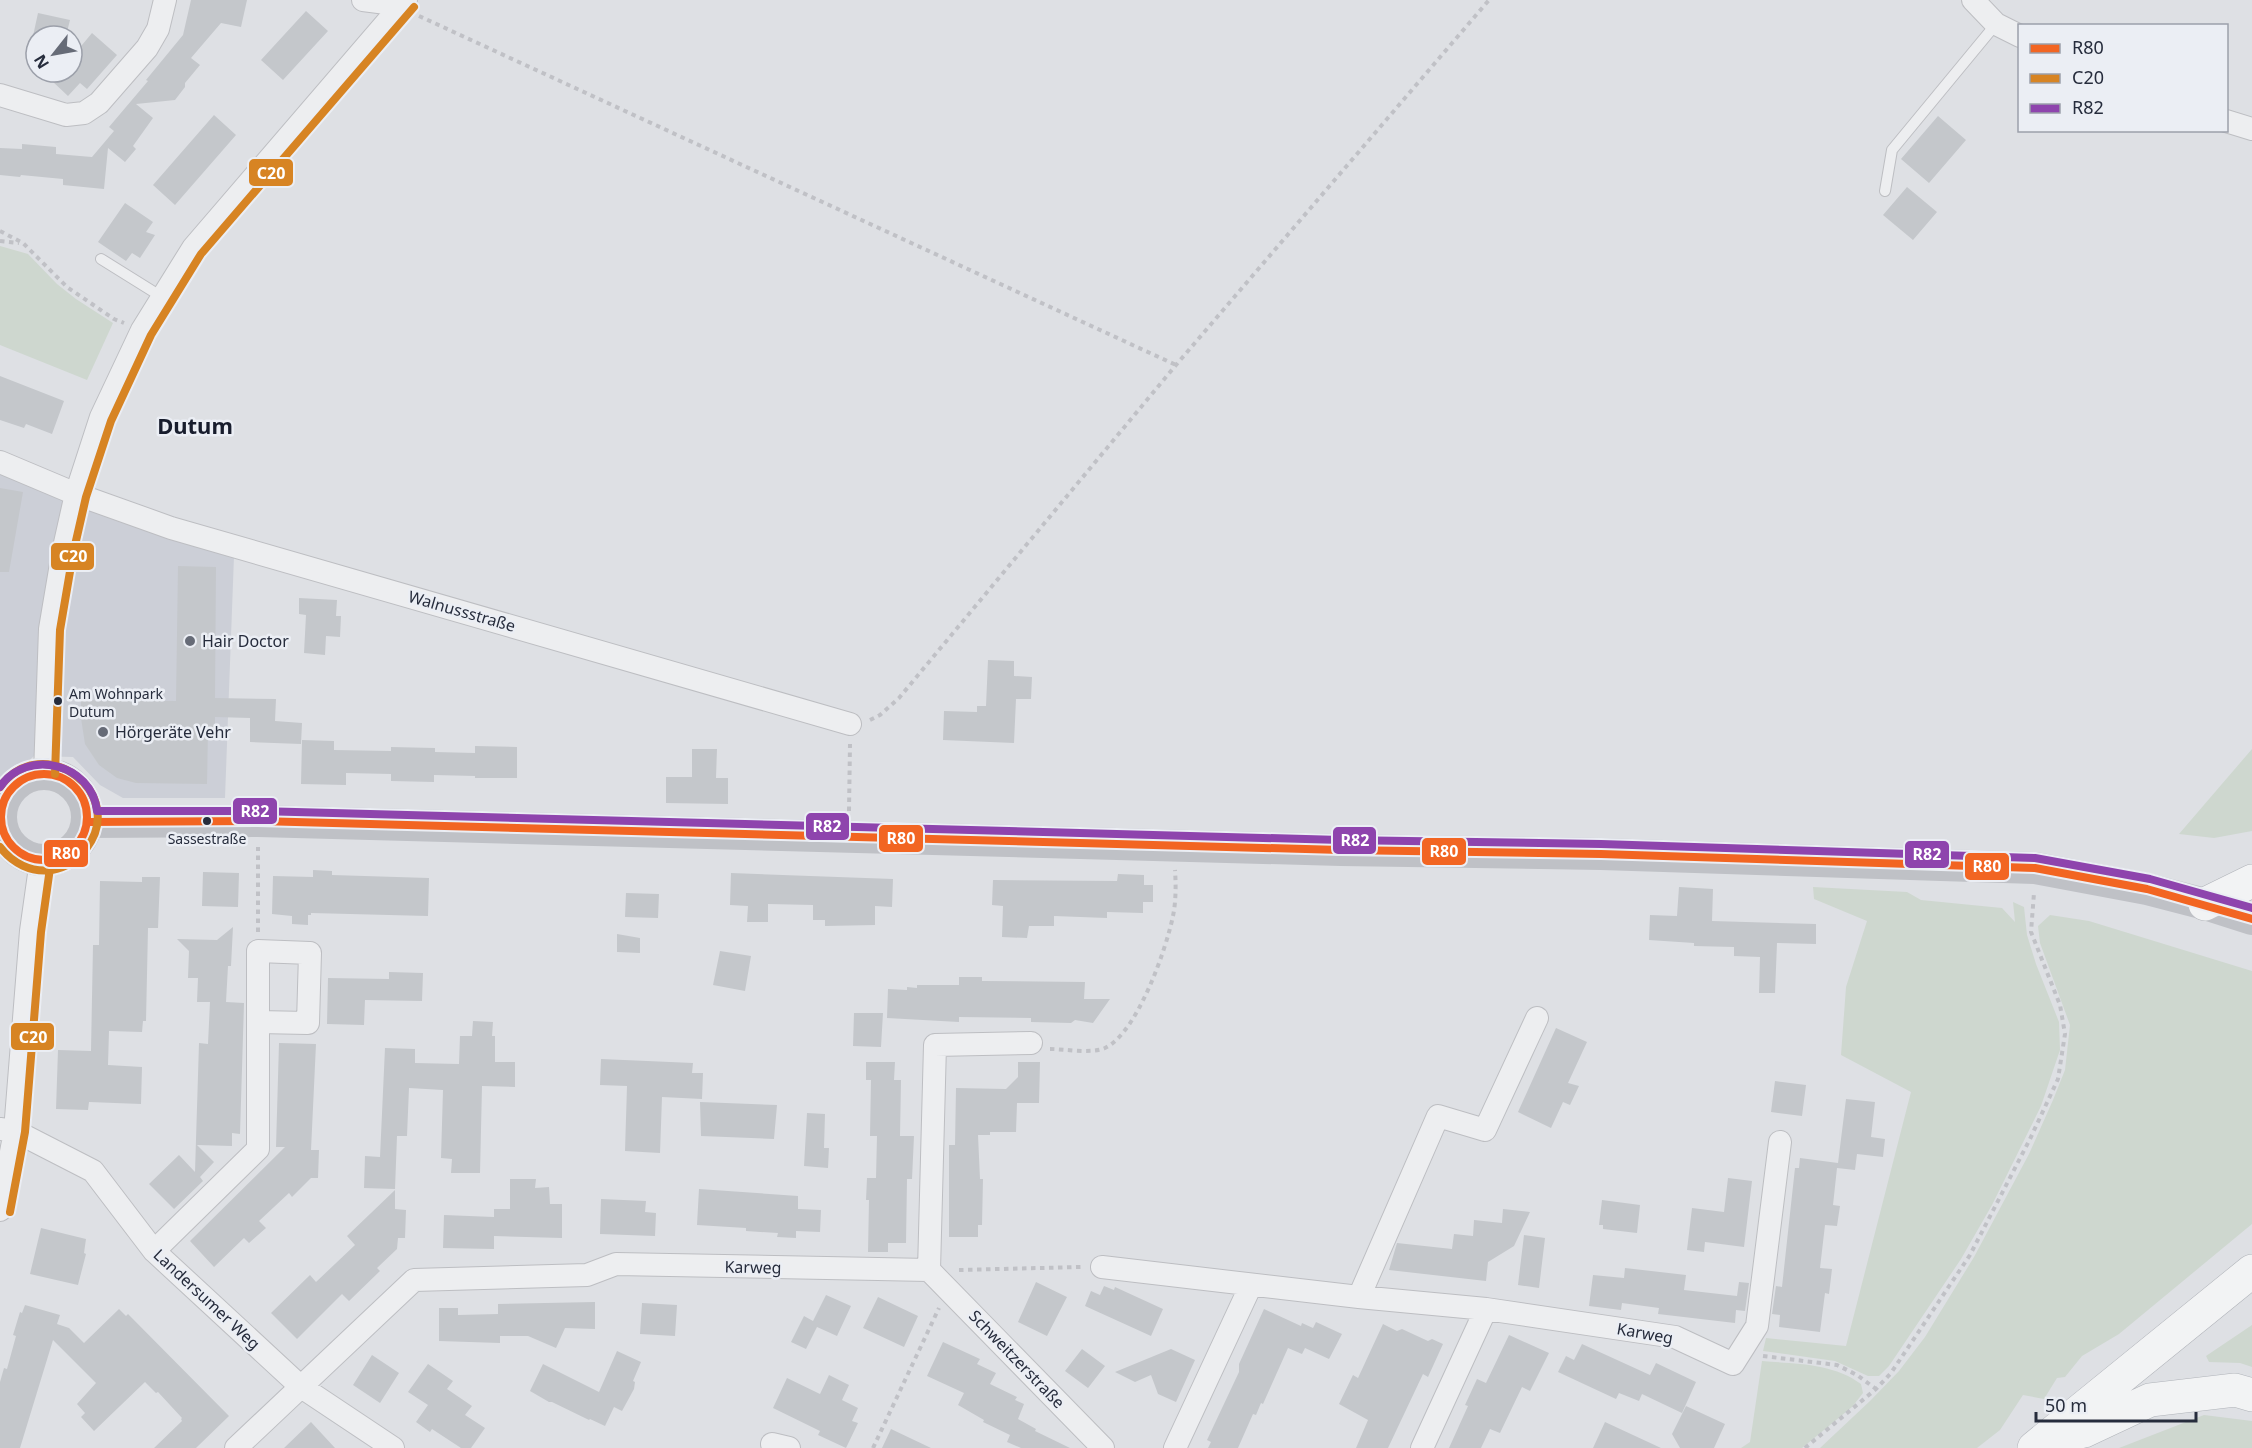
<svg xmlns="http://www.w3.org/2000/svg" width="2252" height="1448" font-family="'Noto Sans',sans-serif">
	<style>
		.built { fill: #cccfd7 }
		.green { fill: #ced7cf }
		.building { fill: #c4c7cb }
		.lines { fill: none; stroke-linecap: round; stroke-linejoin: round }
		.lane-casing { stroke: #bdbec2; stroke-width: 12 }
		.street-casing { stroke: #bdbec2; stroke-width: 24 }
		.highway-casing { stroke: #b0b3b9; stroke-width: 34 }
		.path { stroke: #c0c1c6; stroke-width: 4; stroke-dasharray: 4.5 4.5; stroke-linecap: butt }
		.lane { stroke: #edeef0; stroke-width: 10 }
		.street { stroke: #edeef0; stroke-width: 22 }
		.secondary { stroke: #bfc1c6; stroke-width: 32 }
		.highway { stroke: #f2f3f4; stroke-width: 33 }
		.bus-1-casing { stroke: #ebeef4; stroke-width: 12 }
		.bus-2-casing { stroke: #ebeef4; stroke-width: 12 }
		.bus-3-casing { stroke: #ebeef4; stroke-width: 12 }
		.bus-1 { stroke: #f26522; stroke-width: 8 }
		.bus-2 { stroke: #d78423; stroke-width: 8 }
		.bus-3 { stroke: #8e44ad; stroke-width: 8 }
		.poi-dot { fill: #666b77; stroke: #ebeef4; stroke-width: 2 }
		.bus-dot { fill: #262c3c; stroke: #ebeef4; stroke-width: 2 }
		.labels { text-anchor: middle; stroke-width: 5; stroke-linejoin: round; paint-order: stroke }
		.bus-label { font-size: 14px; fill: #262c3c; stroke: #ebeef4; text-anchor: start }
		.street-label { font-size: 16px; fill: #262c3c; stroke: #ebeef4 }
		.poi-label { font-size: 16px; fill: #262c3c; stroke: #ebeef4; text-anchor: start }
		.district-label { font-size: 22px; font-weight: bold; fill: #181d2d; stroke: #ebeef4 }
		.line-badge { stroke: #ebeef4; stroke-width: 2 }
		.badge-label { font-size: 16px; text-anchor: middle; font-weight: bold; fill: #fff }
	</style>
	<rect width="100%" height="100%" fill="#dee0e4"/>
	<path class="built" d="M0,472L234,556L225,798H123L100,785L73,757L34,756L10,778H0Z"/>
	<path class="green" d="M0,246L28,254L57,284L76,299L113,323L87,380L0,345Z
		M2252,749V831L2214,838L2179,834Z
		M1813,887L1907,892L1921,900L2002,908L2015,922L2013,902L2024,907L2027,935L2036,964L2059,1022L2060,1050L2041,1106L1992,1205L1961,1259L1889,1366L1879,1376H1868L1835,1361L1763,1351L1766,1338L1846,1346L1911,1092L1841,1055L1846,987L1867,921L1814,899Z
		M2050,915L2089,921L2252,971V1224L2119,1334L2082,1356L2065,1377L2057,1378L2044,1399L2023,1395L2000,1430L1977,1448H1820L1870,1401L1899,1371L1925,1337L1974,1257L2029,1154L2053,1100L2065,1070L2070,1025L2040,943L2038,926Z
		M2252,1325V1367L2240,1363L2209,1362L2206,1356Z
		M1762,1361C1796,1364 1833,1363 1861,1384L1863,1393L1852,1407L1802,1448H1741L1750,1442Z
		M2204,1415L2252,1421V1448H2119Z"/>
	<path class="building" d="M191,0H247L241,27L221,23L191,58L200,65L185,83V87L175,100L136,104L153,118L133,146L136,149L125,162L108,148L104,189L63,185V179L21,175L20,177L0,175V148L22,149V144L56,147V154L92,157L114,131L109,127L148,81L146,80L183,35Z
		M306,11L328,31L283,80L261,60Z
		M38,13L70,20L66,36H33Z
		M92,33L117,55L87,89L80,83L68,96L52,81L59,72H72V57Z
		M214,115L236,135L175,205L153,185Z
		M1938,116L1966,140L1929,183L1901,159Z
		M1907,187L1937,212L1913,240L1883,215Z
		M125,203L153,222L146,232L155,235L140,258L132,253L126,261L98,242Z
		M0,376L64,401L52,434L26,424L24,428L0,420Z
		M0,488L23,492L9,572H0Z
		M178,566L216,567L215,698L276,699L275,721L302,723L301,744L250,742V718L215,717V730H208L207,784L136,783L117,778L99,765L85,744L81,718V700L176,701Z
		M299,598L337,600L336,616H341L340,637L326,636L325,655L304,653L306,615L299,614Z
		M988,660L1014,661V676L1032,677L1031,699H1016L1014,743L943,740L944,711L977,712V706H986Z
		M302,740L334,741V750L391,751V747L435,748V752L475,753V746L517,747V778H475V776L434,775V782L391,781V774L346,773V785L301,784Z
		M692,749H717L716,778H728V804L666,803V777H692Z
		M313,870L332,871V875L429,878L428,916L311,913V915H308V925L292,924V916L272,914L273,876L313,877Z
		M203,872L239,873L238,907L202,906Z
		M731,873L893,879L892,907L875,906V925L825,926V920H813V905L768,904V922H747L748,906L730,905Z
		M1118,874L1144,875V885H1153V902H1143V913L1107,912V918L1054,916V926H1029L1027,938L1002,937L1003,906L992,905L993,880L1117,881Z
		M142,877H160L158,928H148L146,1021H143L142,1032L109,1031L108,1065L142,1067L141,1104L89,1102L88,1110L56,1109L58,1050L91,1051L93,945H99L100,881L142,882Z
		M1679,887L1713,889L1712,921L1816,924V944L1777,943L1775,993H1759L1760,957L1734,956V947L1694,946V943L1649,940L1650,915L1677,916Z
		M626,893L659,894L658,918L625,917Z
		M233,927L231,966H228L226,1002L244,1003L240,1134L232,1133V1146L197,1145L214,1162L200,1177L203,1181L174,1209L149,1184L179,1155L195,1172L199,1043L208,1044L210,1002H197L198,978H188L189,951L177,939L217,940Z
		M617,934L640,938V953L617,952Z
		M720,951L751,956L745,991L713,985Z
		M389,972L423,973L422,1001L365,1000L364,1025L327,1024L328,978L389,979Z
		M959,977H982V981L1085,982L1084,999H1110L1093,1023L1075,1020L1071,1023L1031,1022V1018L959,1017V1022L887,1018L888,989L907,990V987L917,988V985H959Z
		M854,1013H883L881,1047L853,1046Z
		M473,1021L493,1022L492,1036H495V1062H515V1087L482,1086L480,1173H451L452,1159L441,1158L443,1090L409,1088L407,1136H397L395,1189L364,1188L365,1156L380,1157L385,1048L415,1049V1063L459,1064L460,1036H472Z
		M1556,1028L1587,1042L1568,1083L1579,1086L1570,1105L1563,1102L1551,1128L1518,1112Z
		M279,1043L316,1044L311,1150H319L318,1178H311L292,1197L289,1193L259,1221L266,1228L249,1243L244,1238L214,1267L190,1241L285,1147H276Z
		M601,1059L693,1063L692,1073H703L702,1099L662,1097L660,1153L625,1151L627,1086L600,1085Z
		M866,1062H895L894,1080H901L900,1136H914L912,1179H907L906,1243H888V1252H868L869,1200H866L867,1178H876L877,1136H870L871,1080H866Z
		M1018,1062H1040L1039,1103H1017L1016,1132H990V1135H978L980,1179H983L982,1225H978V1237H949V1145H955L956,1088L1006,1089L1018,1077Z
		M1775,1081L1806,1085L1802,1116L1771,1112Z
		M1846,1099L1875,1102L1871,1137L1885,1139L1883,1157L1857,1154L1855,1170L1837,1168L1833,1205L1840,1206L1837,1226L1825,1225L1820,1268L1832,1269L1829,1294L1825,1293L1820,1332L1779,1327L1780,1315L1772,1314L1776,1286L1782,1287L1795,1168H1799L1800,1158L1838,1163Z
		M700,1102L777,1105L774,1139L701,1136Z
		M807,1113L825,1114L824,1148H829L828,1168L804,1166Z
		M1728,1178L1752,1181L1744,1247L1705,1242L1704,1252L1687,1250L1692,1208L1724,1212Z
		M510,1179H536L535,1188L549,1187L550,1204H562V1238L494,1236V1249L443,1248L444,1215L494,1217V1209H510Z
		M699,1189L798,1196V1209L821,1210L820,1232L796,1231V1238L777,1237L778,1233L746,1231V1228L697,1225Z
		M395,1190V1209L406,1210L405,1238H398L397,1249L377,1268L380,1271L349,1301L342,1294L297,1339L271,1313L310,1275L316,1282L355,1245L347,1236Z
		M601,1199L646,1201L645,1212L656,1213L655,1236L600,1234Z
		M1602,1200L1640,1205L1637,1233L1603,1229V1225H1599Z
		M1503,1209L1530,1212L1514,1246L1488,1262L1486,1281L1389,1270L1397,1243L1452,1249L1454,1234L1473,1236L1474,1220L1502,1223Z
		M41,1228L86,1239L84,1253L86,1254L78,1285L30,1274Z
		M1524,1235L1545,1238L1539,1288L1518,1285Z
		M1625,1268L1686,1275L1684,1290L1737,1296L1739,1282L1749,1283L1745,1311L1736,1310L1735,1323L1658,1314L1659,1308L1622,1303L1621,1310L1589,1306L1593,1275L1624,1278Z
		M1036,1282L1067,1297L1047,1336L1018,1322Z
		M1104,1286L1114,1290L1115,1287L1163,1309L1151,1336L1085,1306L1091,1291L1100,1295Z
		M826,1295L851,1306L837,1336L817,1327L806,1349L791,1342L804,1316L813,1321Z
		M878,1297L918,1316L904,1347L863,1328Z
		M595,1302V1329L565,1328L556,1348L528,1336H500V1343L439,1341V1308H458V1315L498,1314V1304Z
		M642,1303L677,1305L675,1336L640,1334Z
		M25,1305L60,1315L57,1324L69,1328L84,1343L119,1309L126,1316L128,1314L229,1416L196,1448H154L182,1421L181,1419L182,1418L158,1392L156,1393L145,1382L94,1431L81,1417L85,1413L77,1404L96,1383L53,1340L20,1448H0V1382L4,1368L7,1369L16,1336L13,1335L20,1312L22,1313Z
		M1264,1309L1301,1326L1302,1323L1313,1328L1316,1322L1342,1334L1329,1359L1305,1348L1302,1354L1288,1348L1263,1404L1261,1403L1256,1415L1253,1414L1238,1448H1208L1211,1442L1207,1440L1239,1372V1364Z
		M1383,1324L1397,1331L1402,1329L1428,1341L1432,1339L1443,1344L1428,1377L1423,1374L1388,1448H1356L1368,1420L1339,1404L1353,1375L1358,1378Z
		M1509,1335L1549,1353L1530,1391L1522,1387L1500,1433L1490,1429L1481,1448H1449L1468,1406L1465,1405L1477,1379L1486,1383Z
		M943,1342L980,1359L977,1364L996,1373L990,1384L1017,1397L1015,1400L1024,1404L1018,1419L1036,1429L1035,1431L1070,1448H1021L1007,1442L1010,1435L983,1422L984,1420L958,1405L964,1393L927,1376Z
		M1582,1344L1650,1375L1656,1363L1696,1382L1682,1413L1642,1394L1639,1401L1619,1393L1616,1399L1558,1372L1566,1356L1574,1360Z
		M1082,1349L1105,1366L1088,1388L1065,1371Z
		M1171,1349L1195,1360L1176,1402L1158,1394L1151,1375L1135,1382L1115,1372Z
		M617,1351L641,1362L633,1381L635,1382L634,1389L622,1411L614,1407L605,1426L590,1419L589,1420L552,1402H549L530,1391L543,1364L599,1392Z
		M372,1355L399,1373L380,1403L353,1385Z
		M428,1364L453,1381L447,1389L472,1406L465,1415L485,1428L471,1448H461L432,1429L430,1432L416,1422L428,1405L408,1392Z
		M829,1375L849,1385L842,1400L858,1408L852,1421L858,1423L846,1448L818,1435L820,1431L773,1408L787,1378L820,1394Z
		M1686,1406L1725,1424L1714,1448H1680L1672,1434Z
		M311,1422L335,1448H284Z
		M1605,1422L1661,1448H1593Z
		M891,1429L931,1448H882Z"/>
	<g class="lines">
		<g class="lane-casing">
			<path id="lane" d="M1885,191L1892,150L1996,24
				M101,259L162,297"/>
		</g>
		<g class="street-casing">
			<path id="street" d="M363,0L402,5
				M1973,0L1996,24L2020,36
				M0,95L66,115L84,113L99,103L147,48L158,29L165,0
				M2226,121L2252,129
				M0,462L76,494L171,528L850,724
				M45,774L50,629L63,552L76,494L101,417L142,330L193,248L406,0
				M0,1129L15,1131L93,1171L154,1251L300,1386L393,1448
				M0,1210L15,1131L31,931L41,860
				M154,1251L258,1149V951L310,953L308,1023L258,1022
				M1102,1267L1359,1297L1486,1309L1675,1337L1733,1364L1757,1326L1780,1142
				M929,1270L935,1045L1031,1043
				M929,1270L1103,1448
				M1359,1297L1438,1116L1485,1130L1537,1018
				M772,1444L789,1448
				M236,1448L414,1280L587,1275L616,1264L929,1270
				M1175,1448L1251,1285
				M1422,1448L1486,1309"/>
		</g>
		<g class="highway-casing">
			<path id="highway" d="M2205,904L2252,881
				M2062,1436L2084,1431L2150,1400L2235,1390L2252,1395
				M2034,1448L2252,1271"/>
		</g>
		<path class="path" d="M419,16L1176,365
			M0,231L23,243L67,287L114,319L124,323
			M0,241L19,243
			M870,720L880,715L899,698L1176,365L1489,0
			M849,811L850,744
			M258,932V847
			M1050,1049C1064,1049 1092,1054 1105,1048C1137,1033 1166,950 1173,916C1176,902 1176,884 1175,870
			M959,1270L1081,1267
			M1763,1356L1837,1365L1857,1375L1876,1389
			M873,1448L939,1308
			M1805,1448L1876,1389L1891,1373L1970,1255L2030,1139L2058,1079L2065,1034L2060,1005L2031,932L2034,893"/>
		<use href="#lane" class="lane"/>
		<use href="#street" class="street"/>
		<path class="secondary" d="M1 817a43 43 0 1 1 86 0a43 43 0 1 1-86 0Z
			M87,822L258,821L1341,850L1601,854L2035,868L2147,889L2205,904L2252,919"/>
		<use href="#highway" class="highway"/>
		<g class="bus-1-casing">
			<path id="bus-1" d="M1 817a43 43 0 1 1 86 0a43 43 0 1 1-86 0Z
				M87,822L258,821L1341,850L1601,854L2035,868L2147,889L2252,919"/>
		</g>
		<g class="bus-2-casing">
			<path id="bus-2" d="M55,774L60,630L73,554L86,497L111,421L151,335L201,254L414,7
				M0,787C43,729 129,793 86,849C78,860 65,868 52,870C31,873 12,863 0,847
				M10,1212L25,1132L41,932L51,861"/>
		</g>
		<g class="bus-3-casing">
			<path id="bus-3" d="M0,787C27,747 92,764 97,811H258L1341,840L1601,844L2035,858L2150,879L2252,908"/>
		</g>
		<use href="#bus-1" class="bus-1"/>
		<use href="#bus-2" class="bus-2"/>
		<use href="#bus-3" class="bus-3"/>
	</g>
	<g class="poi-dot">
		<circle cx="190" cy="641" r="6"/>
		<circle cx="103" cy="732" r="6"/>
	</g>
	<g class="bus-dot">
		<circle cx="58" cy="701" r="5"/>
		<circle cx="207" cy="821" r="5"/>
	</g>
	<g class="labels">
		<g class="bus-label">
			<text x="69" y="699">Am Wohnpark<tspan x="69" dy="18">Dutum</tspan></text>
			<text x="207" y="844" text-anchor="middle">Sassestraße</text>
		</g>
		<g class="street-label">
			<text transform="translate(462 611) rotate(16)" y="6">Walnussstraße</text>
			<text transform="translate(753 1267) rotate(1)" y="6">Karweg</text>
			<text transform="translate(207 1299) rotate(43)" y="6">Landersumer Weg</text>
			<text transform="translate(1645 1333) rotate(10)" y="6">Karweg</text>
			<text transform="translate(1017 1359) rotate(46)" y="6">Schweitzerstraße</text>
		</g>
		<g class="poi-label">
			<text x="202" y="647">Hair Doctor</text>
			<text x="115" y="738">Hörgeräte Vehr</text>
		</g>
		<g class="district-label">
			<text x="195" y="434">Dutum</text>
		</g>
	</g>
	<g class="line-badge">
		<rect x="248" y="158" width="46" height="29" rx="6" fill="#d78423"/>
		<rect x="50" y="542" width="45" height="29" rx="6" fill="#d78423"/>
		<rect x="232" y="797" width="46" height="28" rx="6" fill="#8e44ad"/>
		<rect x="805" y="812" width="45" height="29" rx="6" fill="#8e44ad"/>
		<rect x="878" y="824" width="46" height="29" rx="6" fill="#f26522"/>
		<rect x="1332" y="826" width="45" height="29" rx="6" fill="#8e44ad"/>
		<rect x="1421" y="837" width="46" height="29" rx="6" fill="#f26522"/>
		<rect x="43" y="839" width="46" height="29" rx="6" fill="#f26522"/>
		<rect x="1904" y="840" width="46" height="29" rx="6" fill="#8e44ad"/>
		<rect x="1964" y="852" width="46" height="29" rx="6" fill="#f26522"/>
		<rect x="10" y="1022" width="45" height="29" rx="6" fill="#d78423"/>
	</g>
	<g class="badge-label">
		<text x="271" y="179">C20</text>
		<text x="73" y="562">C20</text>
		<text x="255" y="817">R82</text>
		<text x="827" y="832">R82</text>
		<text x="901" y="844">R80</text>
		<text x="1355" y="846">R82</text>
		<text x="1444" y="857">R80</text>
		<text x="66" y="859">R80</text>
		<text x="1927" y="860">R82</text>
		<text x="1987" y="872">R80</text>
		<text x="33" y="1043">C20</text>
	</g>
	<rect x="2018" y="24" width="210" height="108" fill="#ebeef4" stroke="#9ca0aa" stroke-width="1.5"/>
	<rect x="2030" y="44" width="30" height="9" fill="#f26522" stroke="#9ca0aa" stroke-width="1.5"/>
	<text x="2072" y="54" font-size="18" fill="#262c3c">R80</text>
	<rect x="2030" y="74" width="30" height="9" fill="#d78423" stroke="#9ca0aa" stroke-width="1.5"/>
	<text x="2072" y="84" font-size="18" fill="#262c3c">C20</text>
	<rect x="2030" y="104" width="30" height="9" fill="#8e44ad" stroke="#9ca0aa" stroke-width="1.5"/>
	<text x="2072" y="114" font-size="18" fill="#262c3c">R82</text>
	<g transform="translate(54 54) rotate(239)"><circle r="28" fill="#ebeef4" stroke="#9ca0aa" stroke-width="1.5"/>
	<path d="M0-4.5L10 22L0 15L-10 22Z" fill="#666b77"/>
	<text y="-9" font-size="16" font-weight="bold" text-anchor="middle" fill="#262c3c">N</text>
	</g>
	<path d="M2036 1412v9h160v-9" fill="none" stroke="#262c3c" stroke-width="3"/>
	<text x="2045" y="1412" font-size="18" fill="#262c3c" stroke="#ebeef4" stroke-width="4.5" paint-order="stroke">50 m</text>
</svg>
